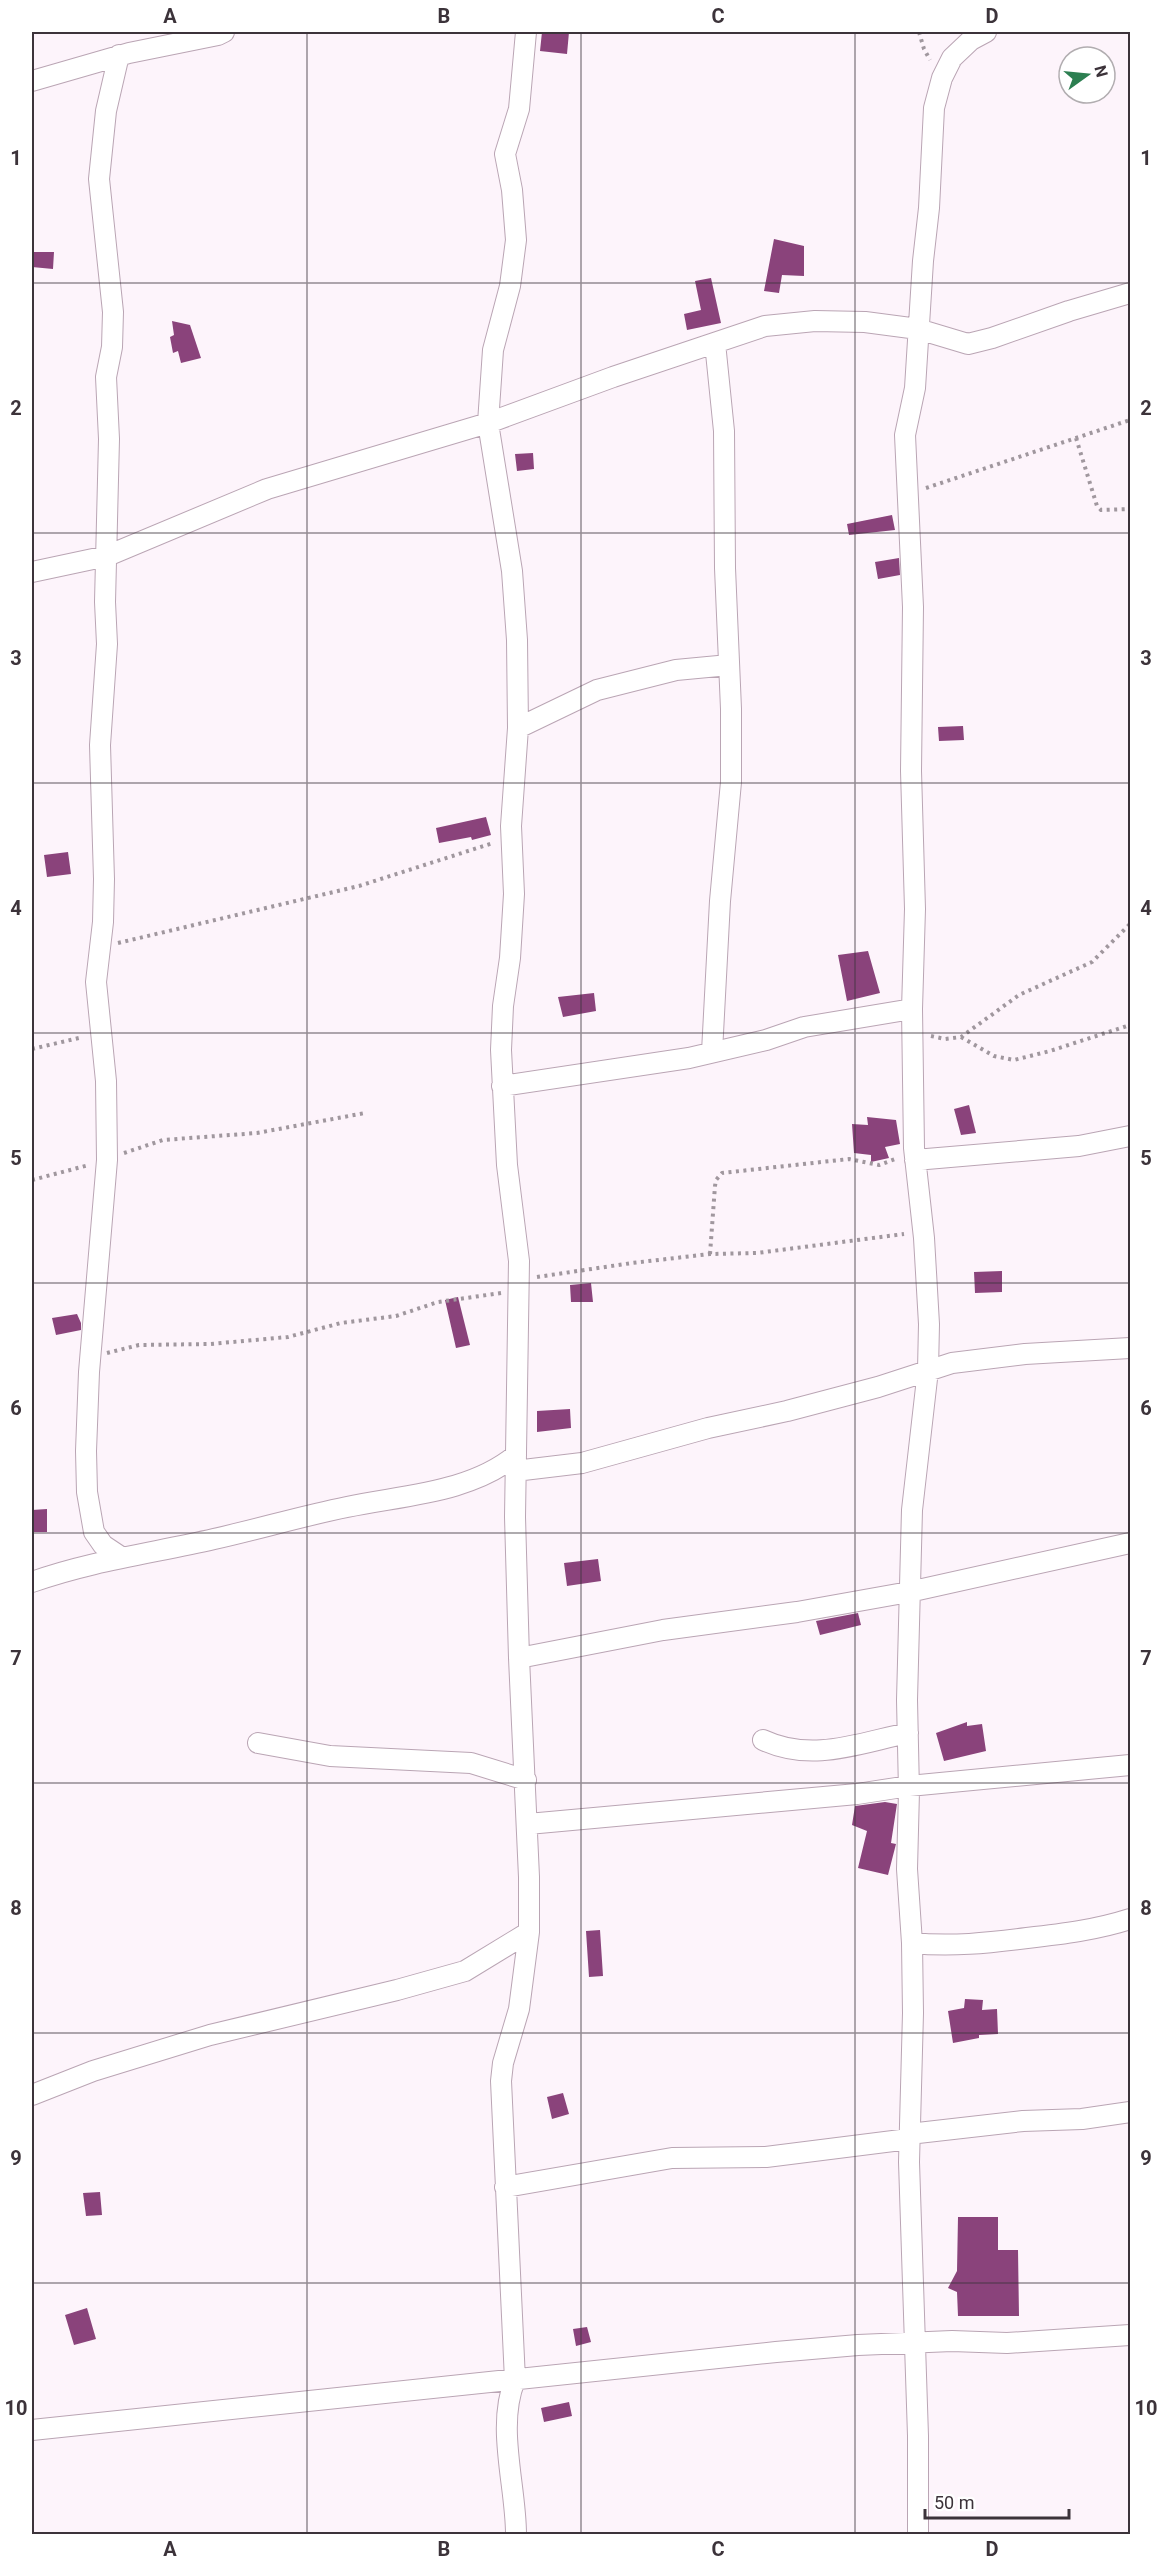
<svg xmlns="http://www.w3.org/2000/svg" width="1162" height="2566" font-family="Roboto,sans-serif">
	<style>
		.building { fill: #8a437b }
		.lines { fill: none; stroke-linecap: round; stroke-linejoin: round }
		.minor-casing { stroke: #baa5b4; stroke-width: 22 }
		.path { stroke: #a0979e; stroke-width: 4; stroke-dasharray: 3 4.5; stroke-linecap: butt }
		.minor { stroke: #fff; stroke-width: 20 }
		.grid { fill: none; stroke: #3c333a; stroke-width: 1.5; stroke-opacity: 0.55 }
		.neatline { fill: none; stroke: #3c333a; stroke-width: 2 }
		.grid-label { font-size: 20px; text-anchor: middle; font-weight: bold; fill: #3c333a }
	</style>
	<rect width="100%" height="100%" fill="#fdf4fb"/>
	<path class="building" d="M542,32H569L567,54L540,51Z
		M774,239L804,246V276L782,275L779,293L764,291Z
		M32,252H54L53,269L32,267Z
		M711,278L721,323L687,330L684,314L701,310L695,281Z
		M172,321L190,325L201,358L181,363L178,351L173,353L170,337L174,335Z
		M533,453L534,469L517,471L515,454Z
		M892,515L895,530L849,535L847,524Z
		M899,558L900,575L878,579L875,562Z
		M963,726L964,740L939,741L938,727Z
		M486,817L491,835L472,840L471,837L439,843L436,828Z
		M68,852L71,874L47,877L44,855Z
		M868,951L880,993L847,1001L838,955Z
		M594,993L596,1011L563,1017L558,997Z
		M969,1105L976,1133L961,1135L954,1109Z
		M867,1117L896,1120L900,1144L885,1147L889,1158L871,1162V1155L854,1153L852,1124L868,1125Z
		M1002,1271V1292L975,1293L974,1272Z
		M591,1283L593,1302H571L570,1285Z
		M458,1297L470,1345L456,1348L445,1300Z
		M77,1314L81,1323V1330L56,1335L52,1318Z
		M570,1409L571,1428L537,1432V1411Z
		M47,1509V1532H32V1510Z
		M598,1559L601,1581L567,1586L564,1563Z
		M858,1613L861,1625L820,1635L816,1621Z
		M967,1722V1726L982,1724L986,1751L944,1761L936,1733Z
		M885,1802L897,1804L891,1843L896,1844L888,1875L858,1868L867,1831L852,1825L855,1806Z
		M600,1930L603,1976L589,1977L586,1931Z
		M965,1999L983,2000L982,2010L997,2009L998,2034L979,2035V2038L953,2043L948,2011L964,2008Z
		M563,2093L569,2114L552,2119L547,2097Z
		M100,2192L102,2215L86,2216L83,2193Z
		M958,2217H998V2250H1018L1019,2316H958L957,2292L948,2288L957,2271Z
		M87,2308L96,2339L74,2345L65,2315Z
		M587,2327L591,2342L576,2346L573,2329Z
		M569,2402L572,2416L544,2422L541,2408Z"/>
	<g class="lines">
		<g class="minor-casing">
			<path id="minor" d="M119,55L106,111L99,179L113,312L112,347L106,377L109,439L105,602L107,644L100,745L104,879L103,922L96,982L106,1081L107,1160L89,1372L86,1451L87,1492L94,1532L103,1545L121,1557
				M32,81L129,53L218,35L224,32
				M32,572L107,556L267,489L488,423L613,377L765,326L815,321L865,322L918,329L968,344L992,338L1069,311L1130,293
				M518,728L597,690L676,670L729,665
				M712,1052L720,901L731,782V709L725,568L724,431L715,343
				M502,1086L689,1058L766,1040L804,1027L912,1009
				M915,1160L1079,1146L1130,1136
				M515,1471L582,1463L708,1428L787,1411L878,1387L952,1363L1025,1354L1130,1348
				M32,1582C91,1561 153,1553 214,1539C259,1529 302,1516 347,1507C404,1495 470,1493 516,1455
				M519,1658L663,1630L797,1612L909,1592L1130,1543
				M763,1740C812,1763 859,1743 908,1733
				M258,1743L330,1756L471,1763L526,1780
				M528,1824L857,1794L909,1786L1130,1765
				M912,1943C951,1947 988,1943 1027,1938C1062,1934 1096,1930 1130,1919
				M32,2095L93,2071L210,2035L397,1990L465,1971L529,1932
				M909,2134L1023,2121L1082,2119L1130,2112
				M505,2187L672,2158L766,2157L909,2139
				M32,2430L776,2352L858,2345L952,2341L1007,2343L1130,2335
				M516,2534C516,2486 496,2426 515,2380L501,2081L503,2063L519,2009L529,1932V1877L519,1658L515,1517L519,1261L507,1165L501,1050L503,1006L510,958L514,894L511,826L518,728L517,640L512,571L488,423L493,350L510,286L516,240L512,190L505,154L519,109L526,32
				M918,2534V2436L909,2162L913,2013L912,1943L907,1869L909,1791L907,1700L912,1510L928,1370L929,1324L924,1238L914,1148L912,1009L915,909L911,771L913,607L905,435L915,388L923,261L929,208L934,108L942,78L952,58L971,40L986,32"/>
		</g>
		<path class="path" d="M919,32L924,49L930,60
			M1076,438L1097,506L1101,510L1130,509
			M926,488L1130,420
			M118,943L359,886L493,843
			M931,1036L945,1039L961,1037L1019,995L1092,962L1130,924
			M961,1037L994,1056L1014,1060L1050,1051L1130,1025
			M32,1049L83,1037
			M124,1153L163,1140L257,1133L365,1113
			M32,1180L89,1165
			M710,1254L715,1186L716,1180L722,1173L849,1159L879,1165L898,1158
			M537,1277L632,1263L710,1254L757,1253L904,1234
			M107,1353L139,1345L210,1344L288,1337L341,1323L396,1316L438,1302L501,1293"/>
		<use href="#minor" class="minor"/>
	</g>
	<path class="grid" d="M307,32V2534M581,32V2534M855,32V2534M32,283H1130M32,533H1130M32,783H1130M32,1033H1130M32,1283H1130M32,1533H1130M32,1783H1130M32,2033H1130M32,2283H1130"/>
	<rect width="1162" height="2566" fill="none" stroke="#ffffff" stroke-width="66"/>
	<g transform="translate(1087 75) rotate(75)"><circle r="28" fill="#ffffff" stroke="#b1adb0" stroke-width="1.5"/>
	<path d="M0-4.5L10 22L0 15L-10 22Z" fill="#2c7f51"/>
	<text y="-9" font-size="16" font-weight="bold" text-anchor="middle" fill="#3c333a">N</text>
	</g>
	<path d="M925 2509v9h144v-9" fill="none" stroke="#3c333a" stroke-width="3"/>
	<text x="934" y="2509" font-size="18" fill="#3c333a" stroke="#ffffff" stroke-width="4.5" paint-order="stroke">50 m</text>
	<rect x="33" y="33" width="1096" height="2500" class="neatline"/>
	<g class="grid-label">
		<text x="170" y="23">A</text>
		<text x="444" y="23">B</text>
		<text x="718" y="23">C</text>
		<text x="992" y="23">D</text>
		<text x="16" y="165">1</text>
		<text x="1146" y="165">1</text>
		<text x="16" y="415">2</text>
		<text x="1146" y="415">2</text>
		<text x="16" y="665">3</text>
		<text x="1146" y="665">3</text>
		<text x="16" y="915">4</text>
		<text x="1146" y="915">4</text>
		<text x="16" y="1165">5</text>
		<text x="1146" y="1165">5</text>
		<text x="16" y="1415">6</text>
		<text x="1146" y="1415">6</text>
		<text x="16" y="1665">7</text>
		<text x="1146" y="1665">7</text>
		<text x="16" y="1915">8</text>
		<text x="1146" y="1915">8</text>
		<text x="16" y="2165">9</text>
		<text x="1146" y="2165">9</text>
		<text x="16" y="2415">10</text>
		<text x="1146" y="2415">10</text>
		<text x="170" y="2556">A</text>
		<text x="444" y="2556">B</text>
		<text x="718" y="2556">C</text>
		<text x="992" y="2556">D</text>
	</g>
</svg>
